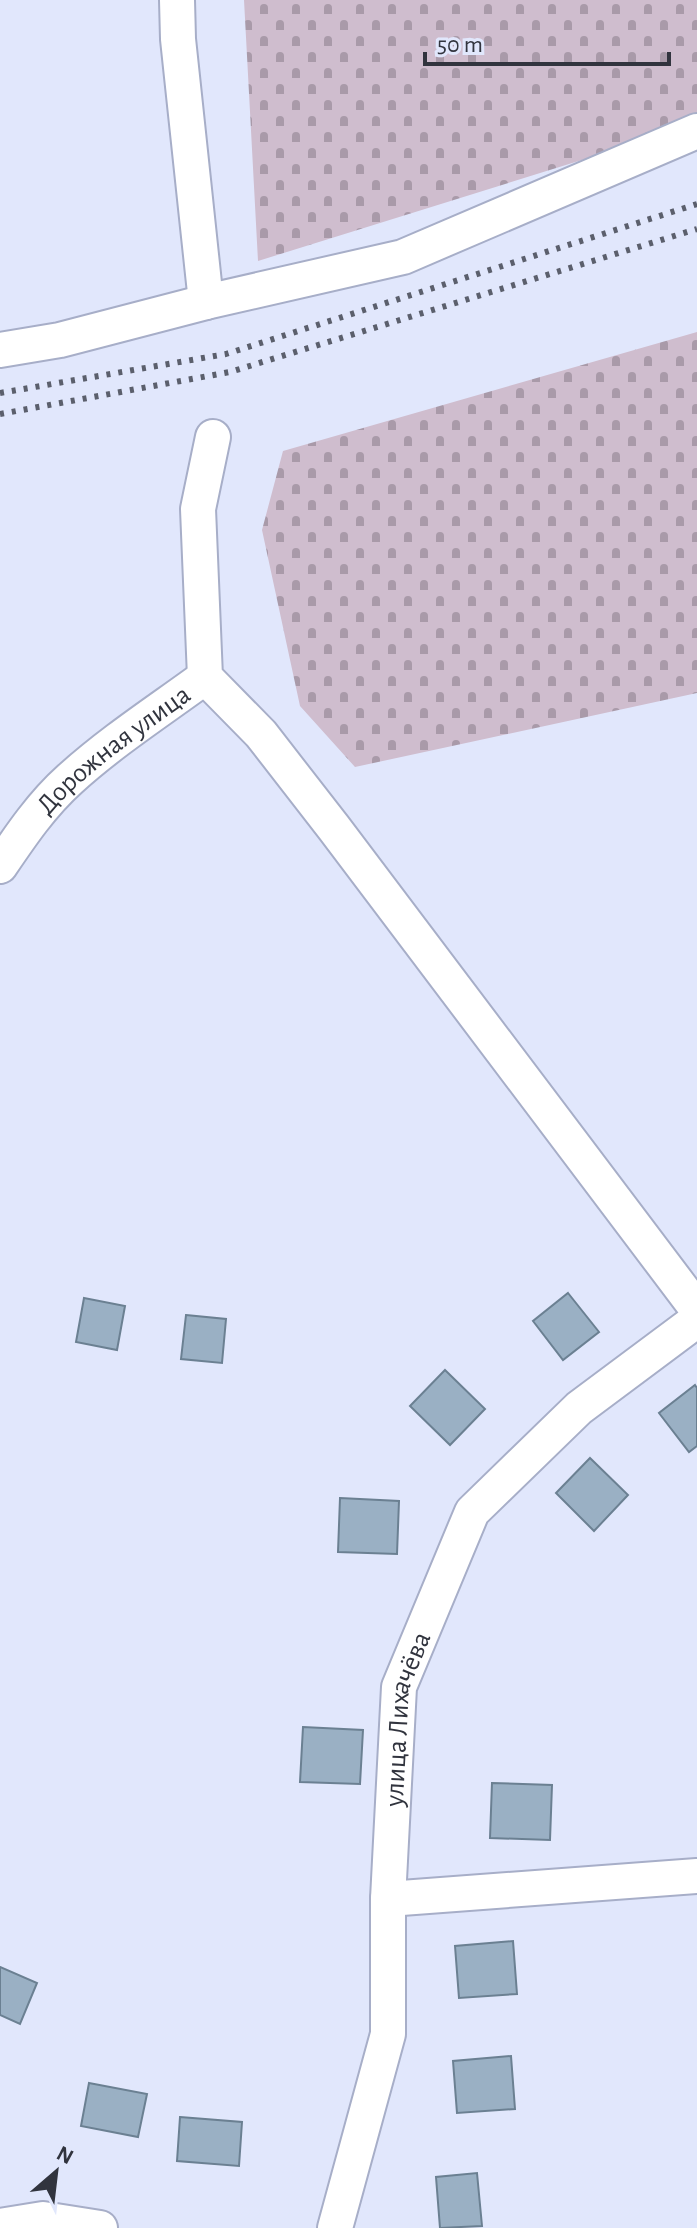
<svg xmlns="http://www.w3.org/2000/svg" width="697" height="2228" font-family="'Alegreya Sans',sans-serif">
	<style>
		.cemetery { fill: url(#cemetery-stones) }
		.building { fill: #9ab0c4; stroke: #6b8092; stroke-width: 2 }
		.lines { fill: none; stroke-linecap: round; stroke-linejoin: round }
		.minor-casing { stroke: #a7aec8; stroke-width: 38 }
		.minor { stroke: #fff; stroke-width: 34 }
		.rail { stroke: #5b5f6c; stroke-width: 6; stroke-dasharray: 4 8; stroke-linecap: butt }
		.labels { text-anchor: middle; stroke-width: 7; stroke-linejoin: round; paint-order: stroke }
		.street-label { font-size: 28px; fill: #31343e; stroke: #e1e7fc }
	</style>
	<defs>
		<pattern id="cemetery-stones" width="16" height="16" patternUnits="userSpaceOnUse" patternTransform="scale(2)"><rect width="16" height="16" fill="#cfbdce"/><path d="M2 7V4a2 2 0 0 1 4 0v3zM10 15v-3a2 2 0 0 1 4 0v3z" fill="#a99aa9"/></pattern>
	</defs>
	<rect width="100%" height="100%" fill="#e1e7fc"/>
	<path class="cemetery" d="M244,0H697V113L659,136L258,261Z
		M697,332V693L355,767L300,706L262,530L283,451Z"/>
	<path class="building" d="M568,1293L599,1332L563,1360L533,1321Z
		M84,1298L125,1306L117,1350L76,1342Z
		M186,1315L226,1319L222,1363L181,1359Z
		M445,1370L485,1409L450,1445L410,1406Z
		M695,1385L697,1388V1446L689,1452L659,1413Z
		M590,1458L628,1495L594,1531L556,1493Z
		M340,1498L399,1501L397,1554L338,1552Z
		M303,1727L363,1730L360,1784L300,1782Z
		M492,1783L552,1785L550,1840L490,1838Z
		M513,1941L517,1994L459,1998L455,1946Z
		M0,1967L37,1983L20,2024L0,2015Z
		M511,2056L515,2109L457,2113L453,2061Z
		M89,2083L147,2094L138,2137L81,2126Z
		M180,2117L242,2122L239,2166L177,2161Z
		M477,2173L482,2226L440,2228L436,2177Z"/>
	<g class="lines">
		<g class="minor-casing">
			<g id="minor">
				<path d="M177,0L178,39L206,302"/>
				<path d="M0,350L60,340L206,302L403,257L697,131"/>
				<path d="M213,437L198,509L205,677L261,734L334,828L697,1309"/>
				<path id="s1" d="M0,866C21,835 42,804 70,779C112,741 160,710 205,677"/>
				<path d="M388,1899L697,1876"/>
				<path d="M0,2226L43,2219L100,2228"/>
				<path id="s2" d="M335,2228L388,2034V1899L399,1687L472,1512L579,1408L697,1320"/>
			</g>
		</g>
		<use href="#minor" class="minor"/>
		<path class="rail" d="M0,393L226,354L697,204
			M0,414L230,372L697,229"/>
	</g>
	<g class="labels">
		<g class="street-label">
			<text dy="10" stroke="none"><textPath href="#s1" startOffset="164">Дорожная улица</textPath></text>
			<text dy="10" stroke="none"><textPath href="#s2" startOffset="518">улица Лихачёва</textPath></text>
		</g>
	</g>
	<g transform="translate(56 2172) rotate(28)" stroke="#e1e7fc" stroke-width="6" paint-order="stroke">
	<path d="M0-6L14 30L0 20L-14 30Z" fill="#31343e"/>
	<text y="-12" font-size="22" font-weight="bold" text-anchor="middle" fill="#31343e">N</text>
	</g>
	<path d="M425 52v12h244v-12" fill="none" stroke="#31343e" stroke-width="4"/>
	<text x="437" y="52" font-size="24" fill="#31343e" stroke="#e1e7fc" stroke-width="6" paint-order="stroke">50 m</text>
</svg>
